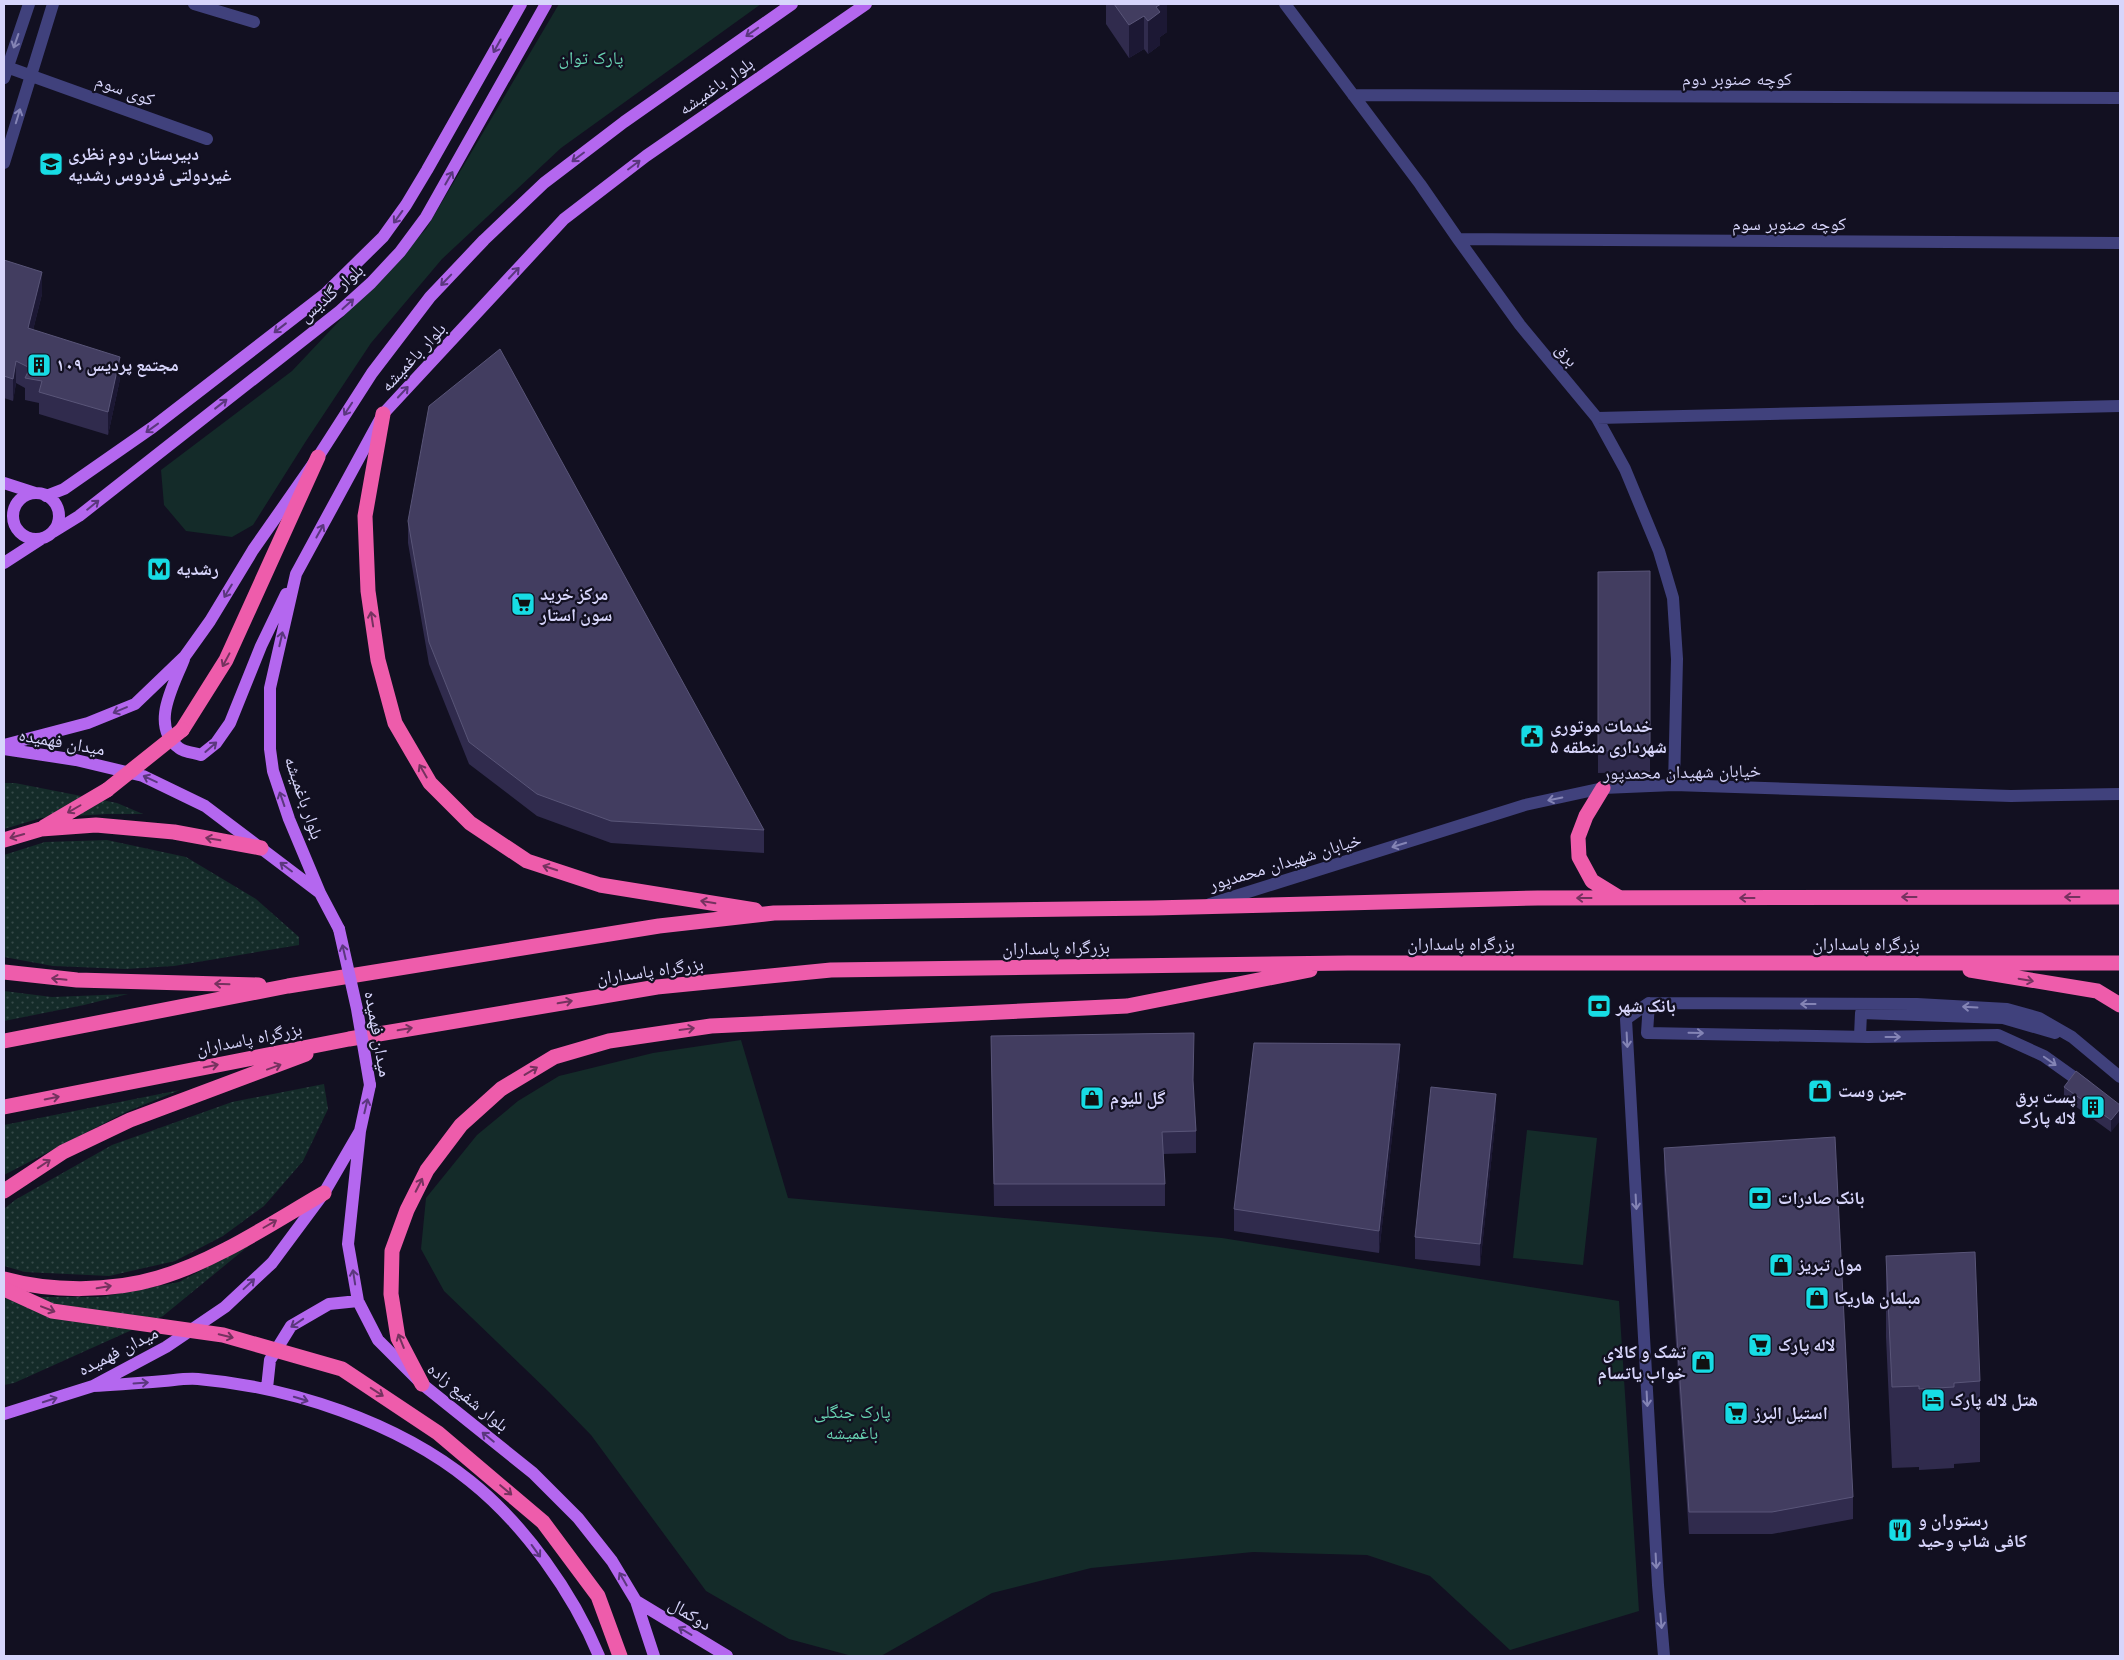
<svg xmlns="http://www.w3.org/2000/svg" width="2124" height="1660" font-family="Poppins,'Noto Naskh Arabic',sans-serif">
	<style>
		.grass { fill: url(#grass-dots) }
		.park { fill: #142b29 }
		.lines { fill: none; stroke-linecap: round; stroke-linejoin: round }
		.minor { stroke: #40417c; stroke-width: 12 }
		.major { stroke: #b467ef; stroke-width: 12 }
		.highway { stroke: #ee5cab; stroke-width: 15 }
		.major-bridge { stroke: #b467ef; stroke-width: 12 }
		.highway-bridge { stroke: #ee5cab; stroke-width: 15 }
		.wall { fill: #302b4d }
		.shaded-wall { fill: #1c1834 }
		.building { fill: #423d60; stroke: #595578 }
		.oneway { stroke: #5b377e }
		.oneway2 { stroke: #8484b5 }
		.oneway3 { stroke: #75325f }
		.labels { text-anchor: middle; stroke-width: 4.5; stroke-linejoin: round; paint-order: stroke }
		.park-label { font-size: 18px; fill: #68d3b2; stroke: #121021 }
		.street-label { font-size: 18px; fill: #d7d5fb; stroke: #121021 }
		.poi-label { font-size: 18px; font-weight: bold; fill: #d7d5fb; stroke: #121021; text-anchor: start }
	</style>
	<defs>
		<pattern id="grass-dots" width="8" height="8" patternUnits="userSpaceOnUse" patternTransform="scale(1.25)"><rect width="8" height="8" fill="#142b29"/><path d="M2 2h.1M6 6h.1" fill="none" stroke="#354949" stroke-width="1.8" stroke-linecap="round"/></pattern>
	</defs>
	<rect width="100%" height="100%" fill="#121021"/>
	<path class="grass" d="M4,783H15L117,803L143,814H107L41,818L4,829Z
		M107,840L186,857L256,899L299,937V945L174,966L126,969L53,966L4,957V855L45,842Z
		M4,991L52,997L128,994L84,1005L4,1021Z
		M324,1084L328,1109L303,1161L264,1206L223,1236L175,1261L109,1276L25,1272L4,1266V1209L15,1200L112,1145L232,1102Z
		M180,1090L126,1112L4,1175V1125Z
		M251,1244L163,1316L14,1383L4,1385V1291L24,1297H101L179,1282Z"/>
	<path class="park" d="M559,4H761L561,148L442,259L371,343L306,441L253,525L232,537L186,531L164,505L161,470L292,371L426,229Z
		M741,1040L788,1198L1222,1238L1619,1301L1639,1611L1510,1650L1430,1576L1367,1555L1253,1552L1091,1568L992,1593L881,1656H852L789,1639L706,1591L591,1435L549,1392L444,1291L421,1249L426,1198L477,1135L518,1101L559,1076L653,1053Z
		M1527,1130L1597,1138L1583,1265L1513,1258Z"/>
	<g class="lines">
		<path class="minor" d="M194,4L254,22
			M1285,4L1420,184L1458,239L1520,325L1597,418L1625,469L1659,551L1673,598L1677,659L1674,785
			M4,66L207,139
			M4,78L29,4
			M1353,95L2120,98
			M4,163L53,4
			M1458,239L2120,243
			M1597,418L2120,406
			M1210,904L1525,805L1603,788L1674,785L2011,796L2120,794
			M1649,1003L1647,1033L1868,1037L1998,1035L2044,1056L2086,1086
			M1860,1036L1861,1013L2003,1018L2055,1033
			M1664,1656L1658,1585L1626,1019L1649,1003L1917,1004L2007,1009L2039,1018L2072,1037L2120,1077"/>
		<path class="major" d="M4,483L35,493
			M13 516a23 23 0 1 1 46 0a23 23 0 1 1-46 0Z
			M46,496L64,489L153,427L325,294L383,237L406,205L427,170L521,4
			M53,532L79,516L340,311L371,283L400,252L426,217L546,4
			M4,563L41,539
			M184,659C174,685 149,726 179,748C184,752 195,753 201,755L216,743L230,723L261,646L286,594
			M4,745L88,723L135,704L185,656L210,621L253,550L318,457L372,373L430,297L484,240L544,183L624,122L792,4
			M4,749L76,760L143,776L205,806L320,893L339,929
			M320,893L289,819L273,771L270,749V688L296,574L383,414L564,219L646,156L866,4
			M360,1131L348,1244L358,1301L378,1340L422,1384L533,1473L578,1518L612,1561L636,1601L654,1656
			M93,1386C116,1385 140,1383 164,1381C175,1380 187,1378 198,1379C291,1387 397,1422 470,1481C524,1524 573,1593 599,1656
			M267,1388L270,1360L291,1326L329,1304L358,1301
			M4,1414L93,1386L166,1347L225,1307L272,1263L324,1193L360,1131L370,1085
			M636,1601L727,1656"/>
		<path class="highway" d="M383,414L365,516L368,591L378,660L395,723L430,783L470,823L527,861L600,885L755,910
			M182,730L226,660L318,457
			M1603,788L1586,816L1578,837L1579,857L1592,881L1618,897
			M44,827L107,790
			M4,840L41,829L96,825L174,832L261,848
			M1970,970L2097,991L2120,1005
			M4,972L77,980L259,985
			M4,1041L288,986L659,926L774,913L1153,908L1538,898L2120,897
			M4,1107L349,1039L657,987L831,970L1348,963H2120
			M4,1191L63,1152L130,1120L306,1054
			M4,1279C51,1292 111,1292 158,1278C216,1261 272,1223 324,1193
			M422,1384L398,1338L391,1294L392,1251L407,1210L427,1170L461,1125L501,1089L554,1057L609,1041L711,1026L1127,1006L1310,970"/>
		<path class="major-bridge" d="M339,929L357,1009L370,1085"/>
		<path class="highway-bridge" d="M107,790L182,730
			M4,1289L52,1311L223,1335L342,1369L438,1433L543,1522L598,1596L620,1656"/>
	</g>
	<path class="wall" d="M1106,4H1167V32L1160,37V45L1148,54L1144,49L1129,58L1106,24Z
		M4,260L42,294L33,330L120,379L108,435L39,414V403L25,400V388L16,383L13,401L4,398Z
		M408,521L764,830V853L611,843L537,816L469,764L429,664L408,543Z
		M1650,571V772L1598,773V572Z
		M991,1036L1193,1084L1196,1131V1153L1163,1154L1165,1184V1206H994Z
		M1400,1066L1379,1253L1234,1231V1209Z
		M2064,1087L2120,1105L2111,1132L2064,1098Z
		M1496,1116L1480,1266L1415,1259V1237Z
		M1664,1148L1853,1497V1519L1772,1534H1689L1664,1170Z
		M1886,1256L1980,1381V1462L1954,1464V1468L1919,1470V1467L1892,1468L1886,1337Z"/>
	<path class="shaded-wall" d="M1161,4H1167V32L1160,37V45L1148,54V21L1156,7Z
		M1144,16V49L1129,58V25Z
		M42,272V294L28,350V328Z
		M120,357V379L108,435V412Z
		M16,361V383L13,401V379Z
		M1400,1044V1066L1379,1253V1231Z
		M1496,1094V1116L1480,1266V1244Z
		M2120,1109V1121L2111,1132V1120Z"/>
	<path class="building" d="M1114,4H1161L1156,7L1160,12L1148,21L1144,16L1129,25Z
		M4,260L42,272L28,328L120,357L108,412L39,392L42,381L25,378L30,368L16,361L13,379L4,376Z
		M500,349L764,830L611,821L537,794L469,742L429,642L408,521L429,406Z
		M1650,571V750L1598,751V572Z
		M1194,1033L1193,1080L1196,1131L1162,1132L1165,1184H994L991,1036Z
		M1254,1043L1400,1044L1379,1231L1234,1209Z
		M2076,1071L2120,1105V1109L2111,1120L2064,1087Z
		M1431,1087L1496,1094L1480,1244L1415,1237Z
		M1835,1137L1853,1497L1772,1512H1689L1664,1148Z
		M1975,1252L1980,1381L1954,1383V1387L1919,1389V1386L1892,1387L1886,1256Z"/>
	<defs><path id="oneway-shaft" d="M-6 0H5M1.5-3L5.5 0L1.5 3" fill="none" stroke-width="1.6" stroke-linecap="round" stroke-linejoin="round" transform="scale(1.25)"/></defs>
	<g class="oneway">
		<use href="#oneway-shaft" transform="translate(752 32) rotate(145)"/>
		<use href="#oneway-shaft" transform="translate(497 46) rotate(119)"/>
		<use href="#oneway-shaft" transform="translate(578 157) rotate(143)"/>
		<use href="#oneway-shaft" transform="translate(634 165) rotate(-37)"/>
		<use href="#oneway-shaft" transform="translate(449 178) rotate(-60)"/>
		<use href="#oneway-shaft" transform="translate(398 217) rotate(126)"/>
		<use href="#oneway-shaft" transform="translate(514 273) rotate(-47)"/>
		<use href="#oneway-shaft" transform="translate(446 280) rotate(134)"/>
		<use href="#oneway-shaft" transform="translate(348 304) rotate(-42)"/>
		<use href="#oneway-shaft" transform="translate(280 328) rotate(142)"/>
		<use href="#oneway-shaft" transform="translate(403 392) rotate(-47)"/>
		<use href="#oneway-shaft" transform="translate(221 404) rotate(-38)"/>
		<use href="#oneway-shaft" transform="translate(348 409) rotate(123)"/>
		<use href="#oneway-shaft" transform="translate(152 428) rotate(144)"/>
		<use href="#oneway-shaft" transform="translate(93 505) rotate(-39)"/>
		<use href="#oneway-shaft" transform="translate(320 531) rotate(-61)"/>
		<use href="#oneway-shaft" transform="translate(228 591) rotate(121)"/>
		<use href="#oneway-shaft" transform="translate(281 639) rotate(-77)"/>
		<use href="#oneway-shaft" transform="translate(120 710) rotate(157)"/>
		<use href="#oneway-shaft" transform="translate(211 747) rotate(-41)"/>
		<use href="#oneway-shaft" transform="translate(150 779) rotate(-155)"/>
		<use href="#oneway-shaft" transform="translate(282 799) rotate(-109)"/>
		<use href="#oneway-shaft" transform="translate(286 867) rotate(-143)"/>
		<use href="#oneway-shaft" transform="translate(344 952) rotate(-103)"/>
		<use href="#oneway-shaft" transform="translate(366 1106) rotate(-77)"/>
		<use href="#oneway-shaft" transform="translate(354 1277) rotate(-99)"/>
		<use href="#oneway-shaft" transform="translate(249 1284) rotate(-43)"/>
		<use href="#oneway-shaft" transform="translate(297 1323) rotate(146)"/>
		<use href="#oneway-shaft" transform="translate(141 1383) rotate(-4)"/>
		<use href="#oneway-shaft" transform="translate(301 1399) rotate(17)"/>
		<use href="#oneway-shaft" transform="translate(50 1400) rotate(-18)"/>
		<use href="#oneway-shaft" transform="translate(488 1437) rotate(-141)"/>
		<use href="#oneway-shaft" transform="translate(536 1551) rotate(54)"/>
		<use href="#oneway-shaft" transform="translate(623 1579) rotate(-120)"/>
		<use href="#oneway-shaft" transform="translate(685 1631) rotate(-149)"/>
	</g>
	<g class="oneway2">
		<use href="#oneway-shaft" transform="translate(16 41) rotate(109)"/>
		<use href="#oneway-shaft" transform="translate(18 116) rotate(-73)"/>
		<use href="#oneway-shaft" transform="translate(1555 799) rotate(168)"/>
		<use href="#oneway-shaft" transform="translate(1399 845) rotate(163)"/>
		<use href="#oneway-shaft" transform="translate(1808 1004) rotate(-180)"/>
		<use href="#oneway-shaft" transform="translate(1970 1007) rotate(-177)"/>
		<use href="#oneway-shaft" transform="translate(1696 1033) rotate(1)"/>
		<use href="#oneway-shaft" transform="translate(1893 1037)"/>
		<use href="#oneway-shaft" transform="translate(1627 1040) rotate(87)"/>
		<use href="#oneway-shaft" transform="translate(2050 1061) rotate(35)"/>
		<use href="#oneway-shaft" transform="translate(1636 1202) rotate(87)"/>
		<use href="#oneway-shaft" transform="translate(1647 1399) rotate(87)"/>
		<use href="#oneway-shaft" transform="translate(1656 1561) rotate(87)"/>
		<use href="#oneway-shaft" transform="translate(1661 1621) rotate(85)"/>
	</g>
	<g class="oneway3">
		<use href="#oneway-shaft" transform="translate(372 619) rotate(-99)"/>
		<use href="#oneway-shaft" transform="translate(226 660) rotate(118)"/>
		<use href="#oneway-shaft" transform="translate(423 771) rotate(-120)"/>
		<use href="#oneway-shaft" transform="translate(74 809) rotate(150)"/>
		<use href="#oneway-shaft" transform="translate(17 836) rotate(164)"/>
		<use href="#oneway-shaft" transform="translate(213 839) rotate(-170)"/>
		<use href="#oneway-shaft" transform="translate(550 868) rotate(-162)"/>
		<use href="#oneway-shaft" transform="translate(1909 897) rotate(180)"/>
		<use href="#oneway-shaft" transform="translate(2072 897) rotate(180)"/>
		<use href="#oneway-shaft" transform="translate(1584 898) rotate(180)"/>
		<use href="#oneway-shaft" transform="translate(1747 898) rotate(180)"/>
		<use href="#oneway-shaft" transform="translate(708 902) rotate(-171)"/>
		<use href="#oneway-shaft" transform="translate(59 979) rotate(-174)"/>
		<use href="#oneway-shaft" transform="translate(2026 980) rotate(10)"/>
		<use href="#oneway-shaft" transform="translate(222 984) rotate(-178)"/>
		<use href="#oneway-shaft" transform="translate(565 1002) rotate(-10)"/>
		<use href="#oneway-shaft" transform="translate(405 1029) rotate(-10)"/>
		<use href="#oneway-shaft" transform="translate(687 1029) rotate(-8)"/>
		<use href="#oneway-shaft" transform="translate(211 1066) rotate(-11)"/>
		<use href="#oneway-shaft" transform="translate(274 1067) rotate(-20)"/>
		<use href="#oneway-shaft" transform="translate(531 1071) rotate(-31)"/>
		<use href="#oneway-shaft" transform="translate(52 1098) rotate(-11)"/>
		<use href="#oneway-shaft" transform="translate(44 1164) rotate(-34)"/>
		<use href="#oneway-shaft" transform="translate(419 1185) rotate(-63)"/>
		<use href="#oneway-shaft" transform="translate(270 1224) rotate(-30)"/>
		<use href="#oneway-shaft" transform="translate(104 1287) rotate(-10)"/>
		<use href="#oneway-shaft" transform="translate(48 1309) rotate(21)"/>
		<use href="#oneway-shaft" transform="translate(226 1336) rotate(13)"/>
		<use href="#oneway-shaft" transform="translate(401 1341) rotate(-112)"/>
		<use href="#oneway-shaft" transform="translate(377 1392) rotate(33)"/>
		<use href="#oneway-shaft" transform="translate(506 1490) rotate(40)"/>
	</g>
	<defs>
		<g id="school-square" transform="scale(1.25)"><rect x="-9" y="-9" width="18" height="18" rx="4" fill="#17dce4" stroke="#121021"/><path d="M0-5L7-2L0 1L-7-2ZM-4 1L0 2.5L4 1V4Q0 6-4 4Z" fill="#111"/></g>
		<g id="building-square" transform="scale(1.25)"><rect x="-9" y="-9" width="18" height="18" rx="4" fill="#17dce4" stroke="#121021"/><path d="M-4-6H4V6H1V3H-1V6H-4ZM-2.5-4.3h1.7v1.8h-1.7ZM.8-4.3h1.7v1.8H.8ZM-2.5-1h1.7V.8h-1.7ZM.8-1h1.7V.8H.8Z" fill="#111"/></g>
		<g id="metro-square" transform="scale(1.25)"><rect x="-9" y="-9" width="18" height="18" rx="4" fill="#17dce4" stroke="#121021"/><path d="M-5.5 5V-5H-3L0 0L3-5H5.5V5H3V-.5L0 4L-3-.5V5Z" fill="#111"/></g>
		<g id="supermarket-square" transform="scale(1.25)"><rect x="-9" y="-9" width="18" height="18" rx="4" fill="#17dce4" stroke="#121021"/><path d="M-6-5.5h2.5l.6 2H6L4.5 2H-2.5L-4.4-4H-6ZM-1.5 3.2a1.3 1.3 0 1 0 .1 0ZM3 3.2a1.3 1.3 0 1 0 .1 0Z" fill="#111"/></g>
		<g id="civic-square" transform="scale(1.25)"><rect x="-9" y="-9" width="18" height="18" rx="4" fill="#17dce4" stroke="#121021"/><path d="M-.6-6.5H3V-4.5H.6V-3L4-1V1h2V6H-6V1h2V-1L-.6-3ZM-1.2 2.5V6h2.4V2.5Z" fill="#111"/></g>
		<g id="bank-square" transform="scale(1.25)"><rect x="-9" y="-9" width="18" height="18" rx="4" fill="#17dce4" stroke="#121021"/><path d="M-6-4H6V4H-6ZM0-2.3a2.3 2.3 0 1 0 0 4.6a2.3 2.3 0 1 0 0-4.6Z" fill="#111"/></g>
		<g id="shop-square" transform="scale(1.25)"><rect x="-9" y="-9" width="18" height="18" rx="4" fill="#17dce4" stroke="#121021"/><path d="M-5-2.5h2.3a2.7 3.5 0 0 1 5.4 0H5L5.5 6h-11ZM-1.5-2.5h3a1.5 2.3 0 0 0-3 0Z" fill="#111"/></g>
		<g id="hotel-square" transform="scale(1.25)"><rect x="-9" y="-9" width="18" height="18" rx="4" fill="#17dce4" stroke="#121021"/><path d="M-6-4.5h1.5V1H6V5H4.5V3h-9V5H-6ZM-4 0a1.8 1.8 0 1 1 3.6 0ZM.5 0V-2.5h3Q6-2.5 6 0Z" fill="#111"/></g>
		<g id="restaurant-square" transform="scale(1.25)"><rect x="-9" y="-9" width="18" height="18" rx="4" fill="#17dce4" stroke="#121021"/><path d="M-5-6h1v4h1v-4h1v4h1v-4h1v5L-1.5 .5V6h-2V.5L-5-1ZM5-6V6H3V1.5H1.5Q1.5-4 5-6Z" fill="#111"/></g>
	</defs>
	<g fill-rule="evenodd">
		<use href="#school-square" x="51" y="164"/>
		<use href="#building-square" x="39" y="365"/>
		<use href="#metro-square" x="159" y="569"/>
		<use href="#supermarket-square" x="523" y="604"/>
		<use href="#civic-square" x="1532" y="736"/>
		<use href="#bank-square" x="1599" y="1006"/>
		<use href="#shop-square" x="1820" y="1091"/>
		<use href="#shop-square" x="1092" y="1098"/>
		<use href="#building-square" x="2093" y="1107"/>
		<use href="#bank-square" x="1760" y="1198"/>
		<use href="#shop-square" x="1781" y="1265"/>
		<use href="#shop-square" x="1817" y="1298"/>
		<use href="#supermarket-square" x="1760" y="1345"/>
		<use href="#shop-square" x="1703" y="1362"/>
		<use href="#hotel-square" x="1933" y="1400"/>
		<use href="#supermarket-square" x="1736" y="1413"/>
		<use href="#restaurant-square" x="1900" y="1530"/>
	</g>
	<g class="labels">
		<g class="park-label">
			<text x="591" y="64">پارک توان</text>
			<text x="852" y="1418">پارک جنگلی<tspan x="852" dy="21">باغمیشه</tspan></text>
		</g>
		<g class="street-label">
			<text x="1737" y="85">کوچه صنوبر دوم</text>
			<text transform="translate(716 86) rotate(-35)" y="6">بلوار باغمیشه</text>
			<text transform="translate(125 90) rotate(20)" y="6">کوی سوم</text>
			<text x="1789" y="230">کوچه صنوبر سوم</text>
			<text transform="translate(331 293) rotate(-41)" y="6">بلوار گلدیس</text>
			<text transform="translate(1567 355) rotate(51)" y="6">برق</text>
			<text transform="translate(413 357) rotate(-47)" y="6">بلوار باغمیشه</text>
			<text transform="translate(62 742) rotate(10)" y="6">میدان فهمیده</text>
			<text transform="translate(1682 772) rotate(-1)" y="6">خیابان شهیدان محمدپور</text>
			<text transform="translate(304 798) rotate(71)" y="6">بلوار باغمیشه</text>
			<text transform="translate(1285 862) rotate(-17)" y="6">خیابان شهیدان محمدپور</text>
			<text x="1461" y="950">بزرگراه پاسداران</text>
			<text x="1866" y="950">بزرگراه پاسداران</text>
			<text transform="translate(1056 948) rotate(-1)" y="6">بزرگراه پاسداران</text>
			<text transform="translate(650 971) rotate(-8)" y="6">بزرگراه پاسداران</text>
			<text transform="translate(378 1034) rotate(80)" y="6">میدان فهمیده</text>
			<text transform="translate(249 1039) rotate(-11)" y="6">بزرگراه پاسداران</text>
			<text transform="translate(118 1351) rotate(-27)" y="6">میدان فهمیده</text>
			<text transform="translate(468 1397) rotate(39)" y="6">بلوار شفیع زاده</text>
			<text transform="translate(690 1614) rotate(31)" y="6">دوکمال</text>
		</g>
		<g class="poi-label">
			<text x="68" y="160">دبیرستان دوم نظری<tspan x="68" dy="21">غیردولتی فردوس رشدیه</tspan></text>
			<text x="56" y="371">مجتمع پردیس ۱۰۹</text>
			<text x="176" y="575">رشدیه</text>
			<text x="540" y="600">مرکز خرید<tspan x="540" dy="21">سون استار</tspan></text>
			<text x="1550" y="732">خدمات موتوری<tspan x="1550" dy="21">شهرداری منطقه ۵</tspan></text>
			<text x="1616" y="1012">بانک شهر</text>
			<text x="1838" y="1097">جین وست</text>
			<text x="2076" y="1103" text-anchor="end">پست برق<tspan x="2076" dy="21">لاله پارک</tspan></text>
			<text x="1110" y="1104">گل للیوم</text>
			<text x="1778" y="1204">بانک صادرات</text>
			<text x="1798" y="1271">مول تبریز</text>
			<text x="1834" y="1304">مبلمان هاریکا</text>
			<text x="1778" y="1351">لاله پارک</text>
			<text x="1686" y="1358" text-anchor="end">تشک و کالای<tspan x="1686" dy="21">خواب یاتسام</tspan></text>
			<text x="1950" y="1406">هتل لاله پارک</text>
			<text x="1754" y="1419">استیل البرز</text>
			<text x="1918" y="1526">رستوران و<tspan x="1918" dy="21">کافی شاپ وحید</tspan></text>
		</g>
	</g>
	<rect width="2124" height="1660" fill="none" stroke="#d7d5fb" stroke-width="10"/>
</svg>
